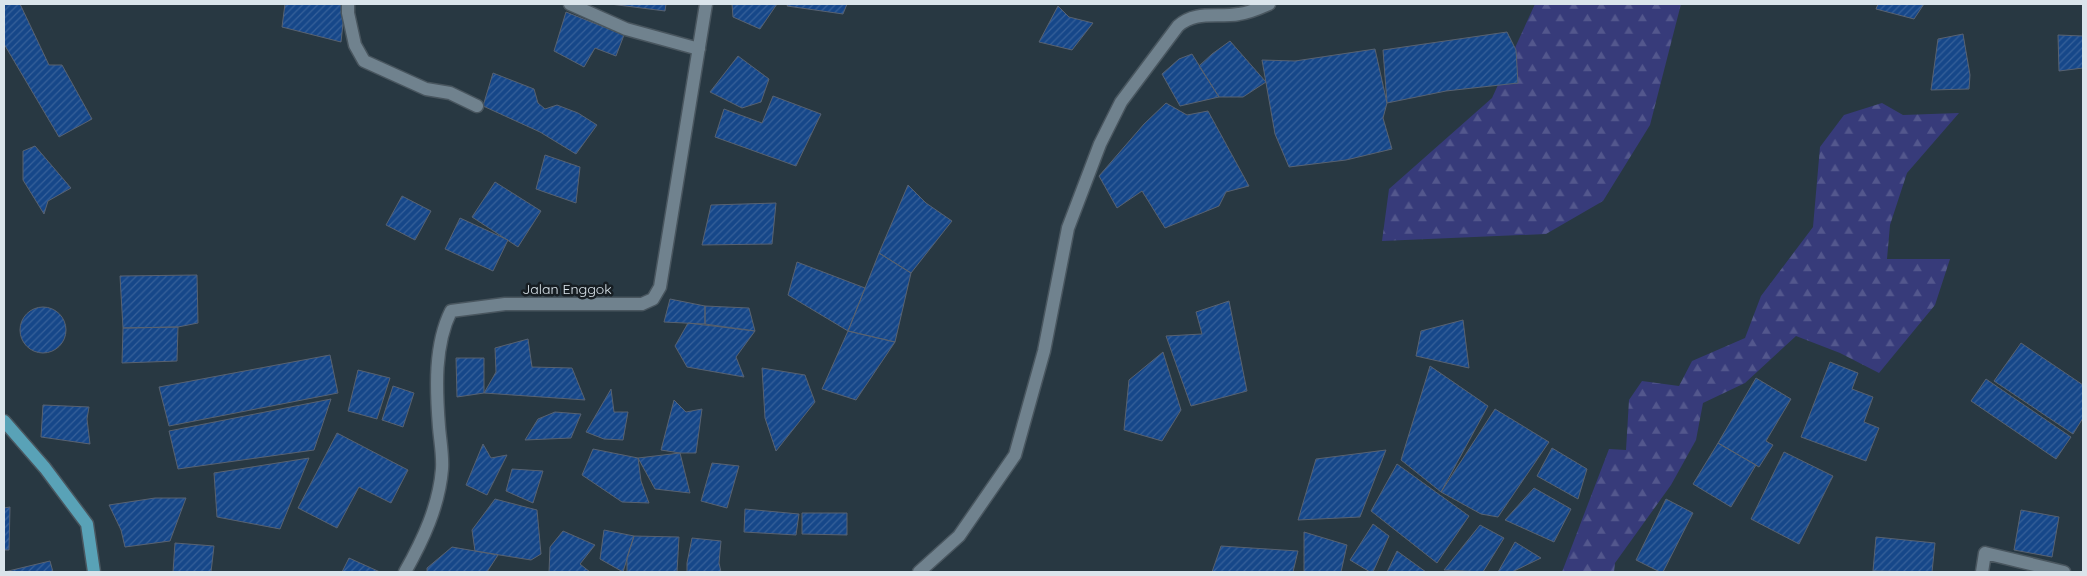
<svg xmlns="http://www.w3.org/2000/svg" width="2087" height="576" font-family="Quicksand,sans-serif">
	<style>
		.forest { fill: url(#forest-firs) }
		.building { fill: url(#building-hatch); stroke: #586271 }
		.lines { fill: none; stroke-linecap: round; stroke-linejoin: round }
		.minor-casing { stroke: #49565f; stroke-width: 15 }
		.major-casing { stroke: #49565f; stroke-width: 15 }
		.minor { stroke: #70828e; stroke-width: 12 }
		.major { stroke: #59a2b7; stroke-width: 12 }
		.labels { text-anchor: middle; stroke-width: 5; stroke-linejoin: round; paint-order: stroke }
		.street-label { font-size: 14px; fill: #dae4eb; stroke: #171e23 }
	</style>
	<defs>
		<pattern id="forest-firs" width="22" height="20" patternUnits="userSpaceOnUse" patternTransform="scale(1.25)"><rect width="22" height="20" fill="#373b7a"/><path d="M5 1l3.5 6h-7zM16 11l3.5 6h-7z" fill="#53578d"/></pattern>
		<pattern id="building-hatch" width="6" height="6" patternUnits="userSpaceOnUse" patternTransform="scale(1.25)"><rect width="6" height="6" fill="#164789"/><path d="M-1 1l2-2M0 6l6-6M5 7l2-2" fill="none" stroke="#37619a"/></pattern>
	</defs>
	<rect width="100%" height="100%" fill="#283842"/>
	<path class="forest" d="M1535,4H1681L1650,125L1603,201L1546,234L1382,241L1389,189L1492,98Z
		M1882,103L1903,115L1959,113L1907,173L1890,225L1887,259H1950L1935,305L1879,373L1840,353L1796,336L1745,383L1703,403L1696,440L1671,485L1615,563L1614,572H1562L1609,449L1626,450L1629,400L1642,381L1679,386L1692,361L1745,338L1761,296L1813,227L1820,147L1844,115Z"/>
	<path class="building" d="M4,4H20L49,65H62L92,119L59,137L4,44Z
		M285,4H342L344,14L341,42L282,27Z
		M610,4H666L665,11Z
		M732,4H777L760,29L733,17Z
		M788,4H847L843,14L787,6Z
		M1878,4H1924L1914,19L1876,9Z
		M1058,6L1069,17L1093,23L1072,50L1039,42Z
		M566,12L624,35L616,56L595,48L584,67L554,51Z
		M1507,32L1516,50L1518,83L1446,91L1387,103L1383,50Z
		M1963,34L1970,75L1969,89L1931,90L1938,39Z
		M2058,35L2083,36V68L2059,71Z
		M1230,41L1266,82L1243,97H1219L1199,66L1212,54Z
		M1375,49L1387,103L1383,118L1392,149L1346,160L1289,167L1275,134L1262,60L1295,61Z
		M1192,54L1219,97L1180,106L1162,74L1179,59Z
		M738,56L769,79L761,102L742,108L710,92Z
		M493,73L534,89L538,103L545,109L557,105L578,113L597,125L576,154L540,132L483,106Z
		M773,96L821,114L796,166L715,137L724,109L762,123Z
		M1166,103L1187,115L1208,111L1249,186L1226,192L1219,206L1165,228L1142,191L1117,208L1099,176L1144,124Z
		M35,146L71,188L48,201L44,214L23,180V151Z
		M545,155L580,167L576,203L536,189Z
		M495,182L541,211L518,247L472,217Z
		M908,185L926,203L952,221L911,273L879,253Z
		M402,196L431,211L415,240L386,225Z
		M776,203L772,244L702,245L711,205Z
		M460,218L508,240L493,271L445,249Z
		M879,253L911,273L895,342L848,331Z
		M797,262L865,288L848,331L788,295Z
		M197,275L198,323L178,327L123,328L120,276Z
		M670,299L705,306V324L664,322Z
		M1229,301L1247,391L1191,406L1166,336L1202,334L1196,312Z
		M705,306L749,308L755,331L705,324Z
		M20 330a23 23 0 1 1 46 0a23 23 0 1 1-46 0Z
		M1463,320L1469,368L1416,356L1421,331Z
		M688,323L755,331L736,357L744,377L687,367L675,346Z
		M178,327L177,361L122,363L123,328Z
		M848,331L895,342L856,400L822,389Z
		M528,339L532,367L572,368L585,400L484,393L496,372L495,348Z
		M2021,343L2083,385V418L2073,434L1994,381Z
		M1163,352L1181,410L1162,441L1124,430L1129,380Z
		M330,355L338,393L169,426L159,387Z
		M456,358H484V393L457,397Z
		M1830,362L1858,373L1852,389L1873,397L1864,422L1879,428L1866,461L1801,437Z
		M1430,366L1488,406L1441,492L1401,460Z
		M762,368L805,375L815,402L776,451L765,418Z
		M358,370L390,378L377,419L348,411Z
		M1756,378L1791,399L1766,441L1773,445L1759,467L1718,443Z
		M1986,379L2071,437L2056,459L1971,401Z
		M393,386L414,393L403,427L382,420Z
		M611,389L614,412H628L623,440L604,439L586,432Z
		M331,399L314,450L178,469L169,431Z
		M674,400L686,412L702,409L696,453H680L661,450Z
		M43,405L89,407L87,419L90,444L41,437Z
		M1495,409L1549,442L1498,517L1481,514L1441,492Z
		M555,412L581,414L571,438L525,440L538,419Z
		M337,433L408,470L391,503L359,487L337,528L298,508Z
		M1718,443L1756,465L1731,507L1693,484Z
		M483,444L491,458L507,455L487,495L466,485Z
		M1552,448L1587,469L1578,499L1537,476Z
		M593,449L638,458L641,481L649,503L622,502L582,475Z
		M1386,450L1360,517L1298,520L1316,459Z
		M1784,452L1833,476L1799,544L1751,519Z
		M680,453L690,493L655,489L638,458Z
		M309,458L280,529L217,517L214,473Z
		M712,463L739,466L727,508L701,501Z
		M1397,464L1469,516L1437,563L1371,511Z
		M512,469L543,471L533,503L506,491Z
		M1534,488L1571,509L1554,542L1505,520Z
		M155,498H186L170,541L125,547L121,530L109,505Z
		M495,499L537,510L541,554L531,560L475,551L472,530Z
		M1666,499L1693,513L1663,572H1660L1636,560Z
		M10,507L9,550H4V508Z
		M745,509L799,514L796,535L744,532Z
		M2021,510L2059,517L2052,557L2014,550Z
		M802,513H847V535L802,534Z
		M1373,524L1389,536L1373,572H1370L1350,560Z
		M1480,525L1504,538L1483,572L1444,570Z
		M604,530L634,536L623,572L600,559Z
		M563,531L595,545L580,564L590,572H549L550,547Z
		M1304,532L1347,545L1341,572H1304Z
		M634,536L679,537L677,572H627V557Z
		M1876,537L1935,543L1932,572L1873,571Z
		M692,538L721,541L719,563L721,572H687V563Z
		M1515,542L1541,558L1512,572H1498Z
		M175,543L214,546L211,572H173Z
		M1221,546L1298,551L1293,572H1212Z
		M452,547L498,555L487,572H427V568Z
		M1397,551L1426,572H1387Z
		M349,558L380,572H342Z
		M50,561L53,572H4Z"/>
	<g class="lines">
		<g class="minor-casing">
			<path id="minor" d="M348,4V13L355,45L364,61L426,89L450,93L477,106
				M570,4L626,29L699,49
				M405,572C423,540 439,506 442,469C443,455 440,440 439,427C436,389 434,345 451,311L505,304H642L653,299L660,287L706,4
				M919,572L959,536L1015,455L1044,351L1068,228L1100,144L1121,102L1178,26C1196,10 1217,18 1239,14C1249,13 1260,8 1269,4
				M1982,572L1985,553L2064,572"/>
		</g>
		<g class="major-casing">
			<path id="major" d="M4,421L45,468L87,524L94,572"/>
		</g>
		<use href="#minor" class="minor"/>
		<use href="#major" class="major"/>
	</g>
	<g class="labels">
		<g class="street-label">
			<text x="567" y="294">Jalan Enggok</text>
		</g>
	</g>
	<rect width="2087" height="576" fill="none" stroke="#dae4eb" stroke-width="10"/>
</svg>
